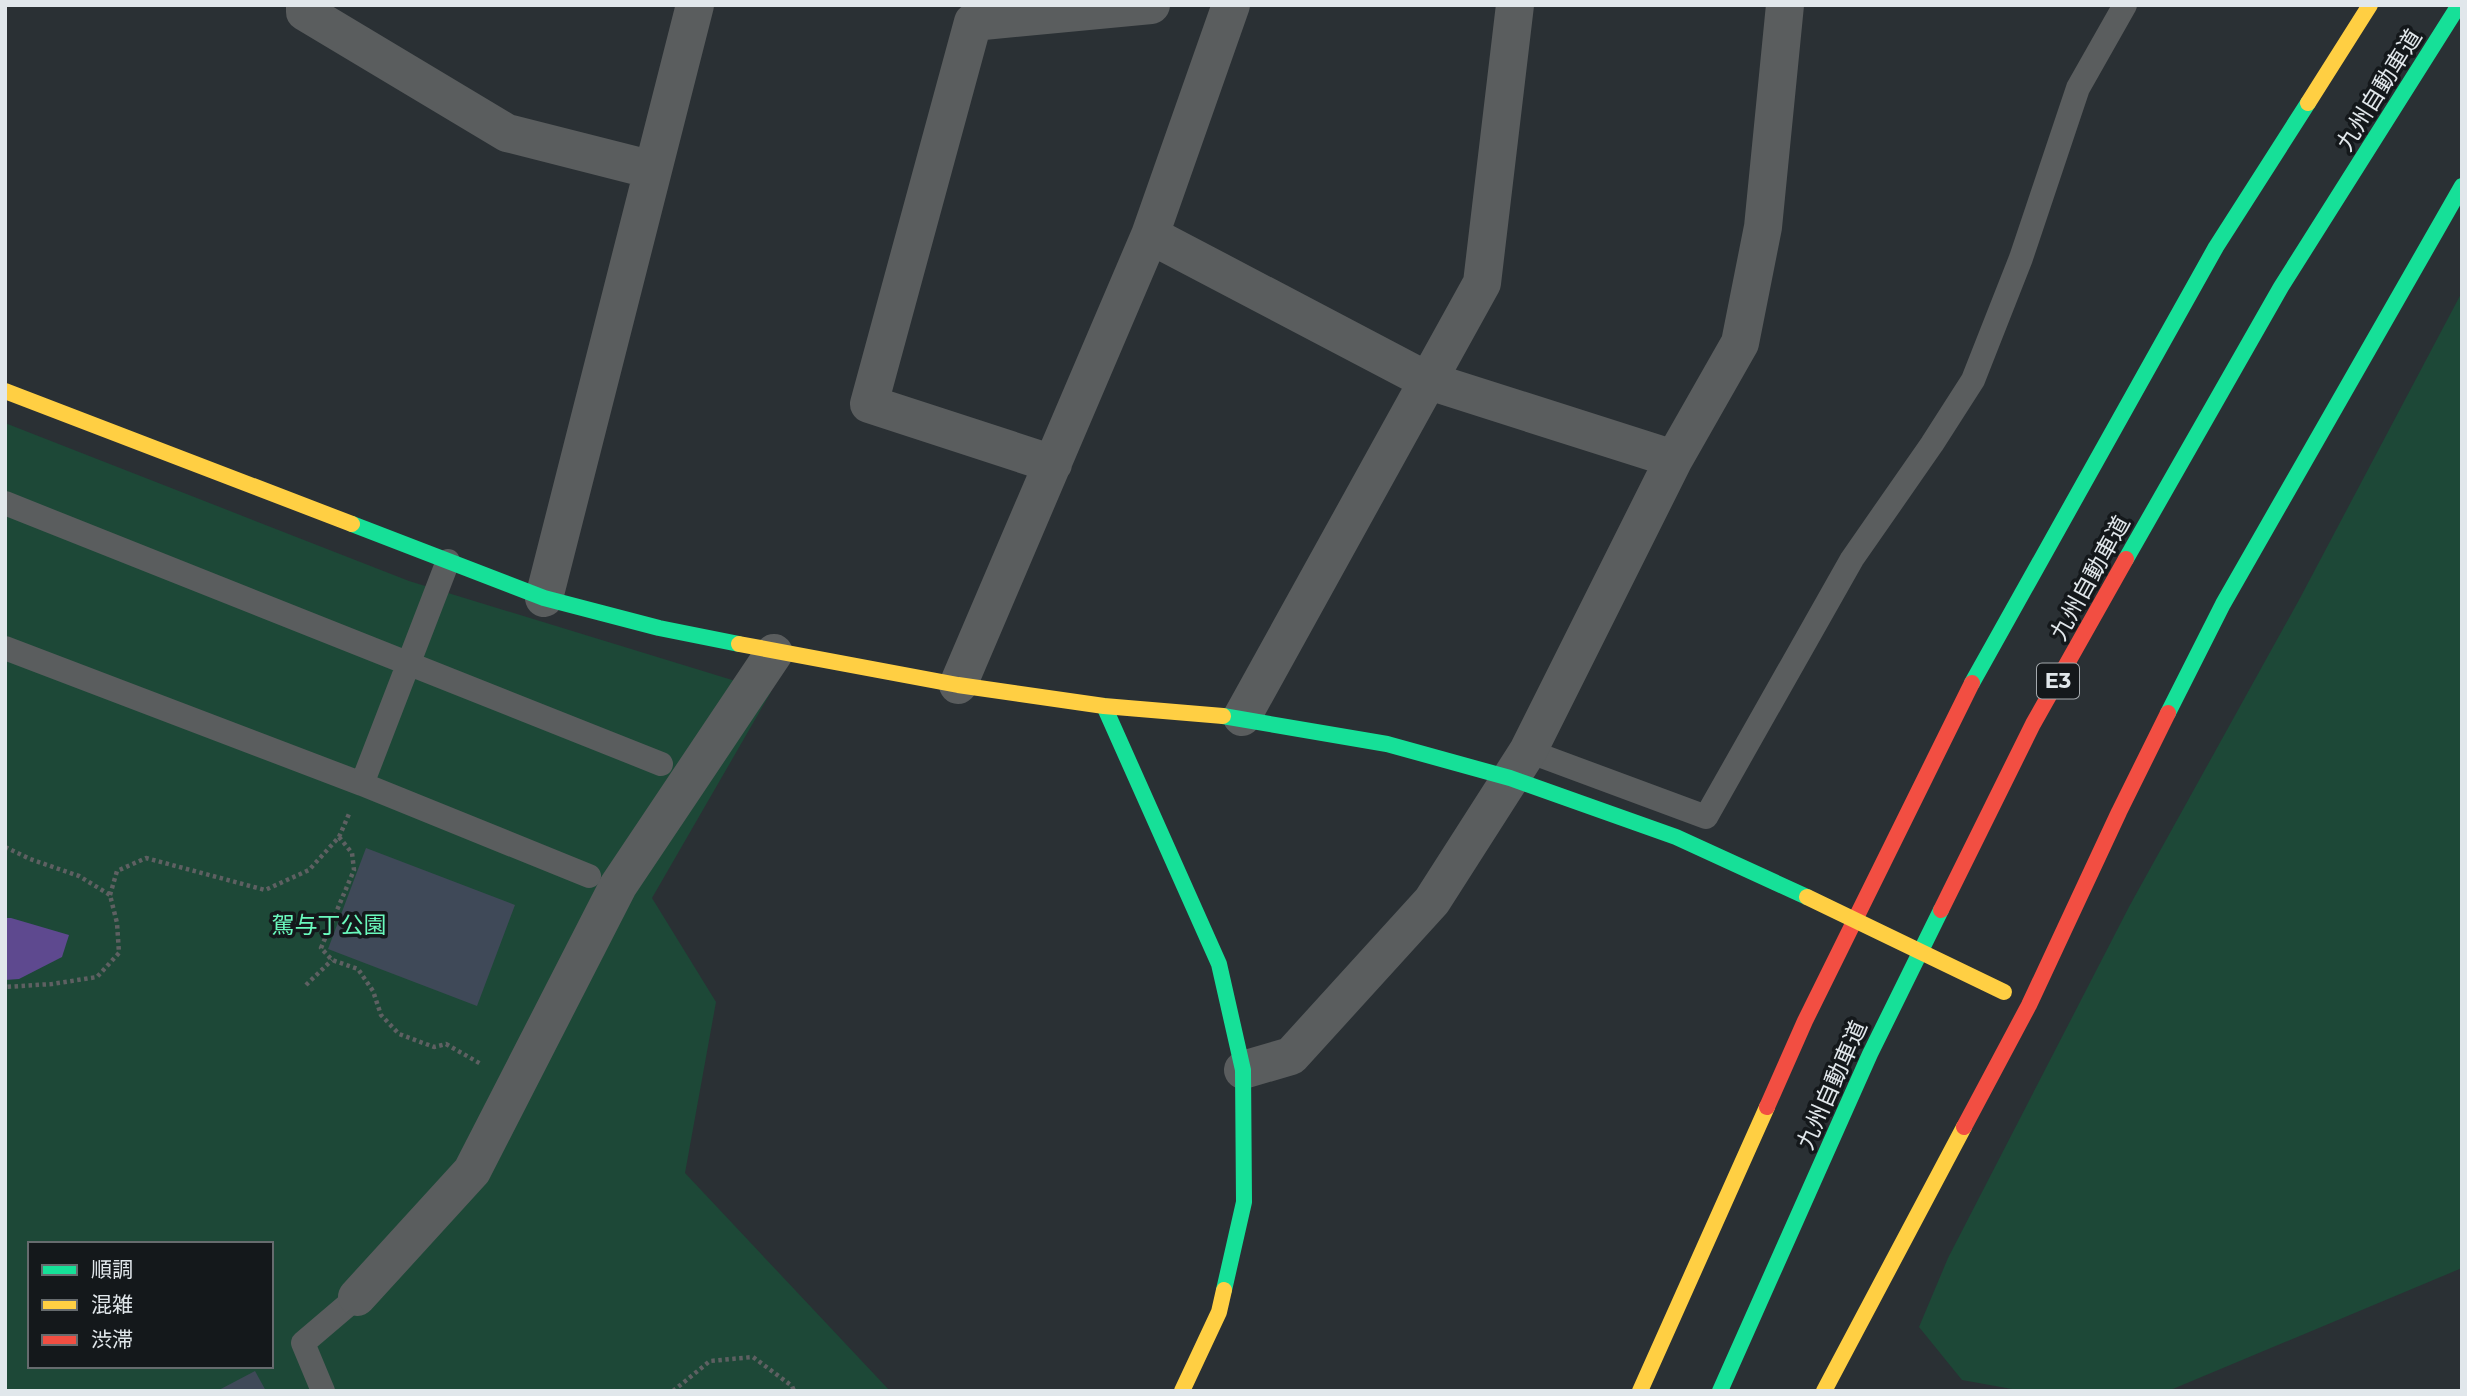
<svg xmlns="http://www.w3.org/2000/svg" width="2467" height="1396" font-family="Montserrat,'Noto Sans JP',sans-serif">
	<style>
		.green { fill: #1d4837; fill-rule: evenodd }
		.water { fill: #5e498f }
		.building { fill: #3f4958 }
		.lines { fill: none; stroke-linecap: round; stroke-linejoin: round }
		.path { stroke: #5e6062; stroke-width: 4.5; stroke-dasharray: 3.5 3.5; stroke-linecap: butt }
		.lane { stroke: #5a5d5e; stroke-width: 24 }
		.street { stroke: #5a5d5e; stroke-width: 38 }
		.fast { stroke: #16e098; stroke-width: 16 }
		.slow { stroke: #ffcf43; stroke-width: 16 }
		.jam { stroke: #f24e42; stroke-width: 16 }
		.slow-bridge { stroke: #ffcf43; stroke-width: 16 }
		.labels { text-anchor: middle; stroke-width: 7; stroke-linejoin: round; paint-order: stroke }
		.shield { fill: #14181b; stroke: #a4a9ad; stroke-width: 2 }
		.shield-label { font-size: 21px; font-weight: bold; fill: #e1e7eb }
		.street-label { font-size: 23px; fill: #e1e7eb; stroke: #14181b }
		.park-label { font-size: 23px; fill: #6af9bd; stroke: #14181b }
	</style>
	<rect width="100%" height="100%" fill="#2a3034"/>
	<path class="green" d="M2462,292V1268L2168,1391H2023L1962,1380L1919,1327L1948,1258L2130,905L2299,600Z
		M5,423L409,581L771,692L652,898L716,1002L685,1173L890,1391H5ZM30,1244H271V1366H30Z"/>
	<path class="water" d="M5,918H11L69,935L62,957L19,979L5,980Z"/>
	<path class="building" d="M366,848L515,905L477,1006L328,949Z
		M255,1371L266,1391H217Z"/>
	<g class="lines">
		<path class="path" d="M339,837L352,853L354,870L321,948L332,960L358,969L373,991L381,1015L399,1034L434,1047L446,1044L481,1064
			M5,847L30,859L79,876L110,895L117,923L119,953L97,977L52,984L5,987
			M110,895L117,871L146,858L265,890L309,870L339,837L349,814
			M306,985L332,960
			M673,1391L710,1361L753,1357L792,1386L794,1391"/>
		<path class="lane" d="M5,503L661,764
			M5,648L362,784L448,561
			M1528,751L1706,817L1852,559L1932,444L1973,380L2021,258L2078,88L2125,5
			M362,784L589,876
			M323,1391L303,1343L357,1297"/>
		<path class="street" d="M305,5V12L507,133L653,170
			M1150,235L1426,380L1674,459
			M1053,464L869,404L973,22L1151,5
			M544,598L695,5
			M958,685L1150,235L1231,5
			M1242,717L1482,283L1515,5
			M1243,1070L1291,1056L1432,901L1528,751L1674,459L1740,343L1763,227L1785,5
			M357,1297L472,1171L618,886L774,653"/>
		<path class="fast" d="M352,524L544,598L659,628L739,644
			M2126,559L2281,287L2459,5
			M1972,683L2216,247L2308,103
			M1104,706L1219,964L1243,1070L1244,1202L1224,1290
			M2168,713L2223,604L2462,186
			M1223,716L1387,744L1510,778L1676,837L1807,897
			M1720,1391L1870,1054L1941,910"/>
		<path class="slow" d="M2308,103L2370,5
			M5,391L352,524
			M739,644L958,685L1104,706L1223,716
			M1182,1391L1219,1312L1224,1290
			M1640,1391L1767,1107
			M1824,1391L1964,1127"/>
		<path class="jam" d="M1941,910L2033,724L2126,559
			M1767,1107L1805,1021L1972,683
			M1964,1127L2029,1005L2119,812L2168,713"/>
		<path class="slow-bridge" d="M1807,897L2004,992"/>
	</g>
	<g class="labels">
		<rect class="shield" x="2037" y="663.5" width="42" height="35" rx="5"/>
		<g class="shield-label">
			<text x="2058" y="688">E3</text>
		</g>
		<g class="street-label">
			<text transform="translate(2379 90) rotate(-58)" y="8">九州自動車道</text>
			<text transform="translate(2090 578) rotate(-61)" y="8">九州自動車道</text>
			<text transform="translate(1832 1085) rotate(-66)" y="8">九州自動車道</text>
		</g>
		<g class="park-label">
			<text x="329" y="933">駕与丁公園</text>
		</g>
	</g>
	<rect width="2467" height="1396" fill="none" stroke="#e1e7eb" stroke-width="14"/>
	<rect x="28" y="1242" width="245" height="126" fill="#14181b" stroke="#666b6e" stroke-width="2"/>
	<rect x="42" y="1265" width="35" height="10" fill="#16e098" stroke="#666b6e" stroke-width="2"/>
	<text x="91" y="1277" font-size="21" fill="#e1e7eb">順調</text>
	<rect x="42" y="1300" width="35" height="10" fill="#ffcf43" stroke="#666b6e" stroke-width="2"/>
	<text x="91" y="1312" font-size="21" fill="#e1e7eb">混雑</text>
	<rect x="42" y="1335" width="35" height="10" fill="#f24e42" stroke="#666b6e" stroke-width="2"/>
	<text x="91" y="1347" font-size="21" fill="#e1e7eb">渋滞</text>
</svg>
